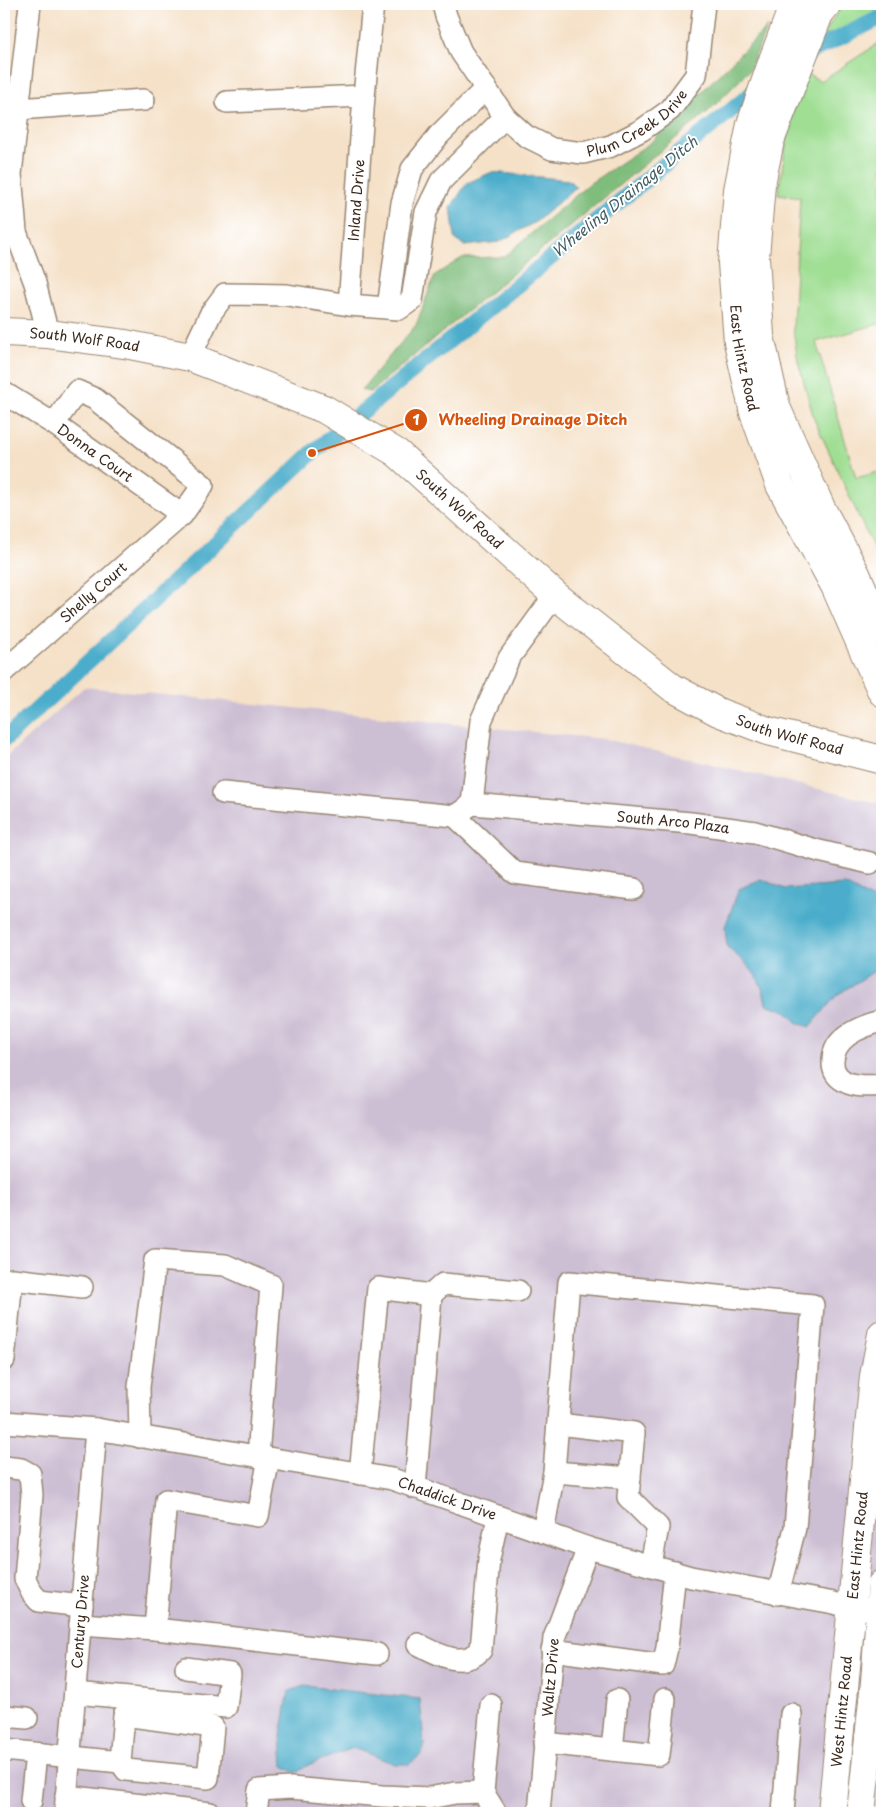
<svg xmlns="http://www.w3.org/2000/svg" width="886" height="1817" font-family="'Playpen Sans',sans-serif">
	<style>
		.industrial { fill: #ccbed3 }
		.green { fill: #9fde93; stroke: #6d8458 }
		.forest { fill: #7fbd7d; stroke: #5d744e }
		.water { fill: #4cadcb; stroke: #446c74 }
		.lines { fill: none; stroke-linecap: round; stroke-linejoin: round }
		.canal { stroke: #4cadcb; stroke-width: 16 }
		.minor-casing { stroke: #988673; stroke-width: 24 }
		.major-casing { stroke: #988673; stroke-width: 30 }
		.minor { stroke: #fff; stroke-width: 21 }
		.major { stroke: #fff; stroke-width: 28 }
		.labels { text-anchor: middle; stroke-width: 4; stroke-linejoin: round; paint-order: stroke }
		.street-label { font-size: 14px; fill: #3b2a1e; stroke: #fff }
		.water-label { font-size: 15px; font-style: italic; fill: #425e63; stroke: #fff }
		.leader { fill: none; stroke: #d7540e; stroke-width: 2 }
		.callout-dot { fill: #d7540e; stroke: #fff; stroke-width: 2 }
		.mark-label { font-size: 15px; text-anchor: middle; font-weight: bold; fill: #fff }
		.callout-label { font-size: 15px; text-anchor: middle; font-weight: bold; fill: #d7540e; stroke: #fff; stroke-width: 4; stroke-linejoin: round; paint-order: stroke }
	</style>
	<rect width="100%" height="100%" fill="#fff"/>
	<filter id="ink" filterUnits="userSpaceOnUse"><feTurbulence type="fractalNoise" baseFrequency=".02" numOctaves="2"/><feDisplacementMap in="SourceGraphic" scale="10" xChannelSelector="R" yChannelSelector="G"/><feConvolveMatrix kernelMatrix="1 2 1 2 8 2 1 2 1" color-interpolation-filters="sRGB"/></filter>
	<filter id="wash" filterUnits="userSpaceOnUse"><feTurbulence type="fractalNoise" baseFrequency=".0096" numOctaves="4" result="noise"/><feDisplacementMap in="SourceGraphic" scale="20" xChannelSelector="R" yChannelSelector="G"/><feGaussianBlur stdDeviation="1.12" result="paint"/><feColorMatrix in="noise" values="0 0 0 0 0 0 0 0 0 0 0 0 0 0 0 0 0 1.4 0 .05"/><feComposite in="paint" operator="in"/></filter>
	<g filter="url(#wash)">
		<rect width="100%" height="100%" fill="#f5e1c8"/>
		<path class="industrial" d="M84,687L605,739L882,804V1813H4V759Z"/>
		<path class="green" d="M854,4H882V12L876,16L824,36L838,10Z
			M882,41V323L816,342L856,478L882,471V567L814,419L798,361L793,328L800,197L778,194L790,120L806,74L821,81Z"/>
		<path class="forest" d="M767,27L749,71L710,110L370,392L361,390L416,325L435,275L462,258L504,257L589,184L650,143Z"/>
		<path class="water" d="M492,172L569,180L576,187L537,221L499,242L465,246L455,239L451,207L467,183Z
			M761,879L785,889L845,885L879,903L882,913V960L876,970L837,995L810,1027L797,1022L786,1011L766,1004C761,975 748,965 727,947L725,927L739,889Z
			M304,1686L420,1699L424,1745L422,1754L409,1764H395L353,1748L308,1765L296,1773L283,1766L281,1735L289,1691Z"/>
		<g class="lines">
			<path class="canal" d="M802,56L882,17
				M4,740L312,453L762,85"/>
		</g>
	</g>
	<g filter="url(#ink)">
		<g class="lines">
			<g class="minor-casing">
				<g id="minor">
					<path d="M30,4L11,174L16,232L35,283L48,334"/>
					<path id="s1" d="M443,4L446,16L461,52L505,117L526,136L552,149L583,153L611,146L642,130L670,110L696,75L704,4"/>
					<path d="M227,102L364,96"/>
					<path d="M18,109L144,100"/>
					<path id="s2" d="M349,305L364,96L373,4"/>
					<path d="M388,308L402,203L412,169L439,135L486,88"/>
					<path d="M190,357L211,313L225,294L287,295L349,305L399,309L412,300L426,212L441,181L505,117"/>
					<path id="s3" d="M4,393L54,424L182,515"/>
					<path id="s4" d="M4,671L182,515L203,485L95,399L77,391L54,424"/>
					<path d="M223,793L455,816L472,804L481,721L509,658L555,595"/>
					<path id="s5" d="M472,804L691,823L755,832L819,851L870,863"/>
					<path d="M455,816L515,873L634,889"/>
					<path d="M882,1021C862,1026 832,1037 833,1063C833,1071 837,1077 844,1081C855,1088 870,1085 882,1086"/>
					<path d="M431,1295L443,1284L518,1291"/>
					<path d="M4,1360L12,1279L82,1287"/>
					<path id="s6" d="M4,1422L96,1429L392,1479L588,1548L691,1577L834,1603L851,1608L867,1609"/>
					<path d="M558,1424L634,1433L628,1497L658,1527L651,1565"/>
					<path d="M140,1437L139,1387L155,1260L225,1265L271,1285L258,1457"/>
					<path d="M4,1467L21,1469L30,1474L32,1495L25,1579L32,1593L39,1601L82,1606"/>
					<path d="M554,1472L630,1478"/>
					<path d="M360,1474L378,1288L431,1295L415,1488"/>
					<path d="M543,1532L554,1472L569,1282L813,1305L795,1528L778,1594"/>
					<path d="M80,1624L155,1629L166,1500L258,1516L269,1458"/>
					<path d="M155,1629L377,1654"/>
					<path d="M418,1644C437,1654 463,1669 481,1650L489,1559L498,1517"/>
					<path d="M552,1650L663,1665L667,1648L675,1572"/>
					<path d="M75,1693L226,1707L230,1674L186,1668"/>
					<path d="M491,1705L483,1792L496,1813"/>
					<path d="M4,1716L27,1718"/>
					<path d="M544,1743L659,1755L665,1699"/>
					<path d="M4,1750L120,1762L124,1715L213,1727L208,1778L126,1770L120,1762"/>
					<path d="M612,1750L617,1700"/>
					<path d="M66,1796L210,1813"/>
					<path d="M31,1801L36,1754"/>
					<path id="s7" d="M65,1813L96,1429"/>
					<path d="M256,1813L259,1790L291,1788L382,1796L429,1798L455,1793L483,1792"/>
					<path id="s8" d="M539,1813L554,1638L588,1548"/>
					<path d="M783,1813L791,1714"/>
				</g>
			</g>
			<g class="major-casing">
				<g id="major">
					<path id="s9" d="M794,4L773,60L751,124L738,190L732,263L738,342L754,413L780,485L835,586L882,692"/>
					<path d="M827,4L819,14L770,141L761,184L755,257L760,336L776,407L821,508L856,574L882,632"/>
					<path id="s10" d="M4,332L48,334L125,344L190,357L324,409L397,453L555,595L673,688L718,712L768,731L882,760"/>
					<path id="s11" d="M832,1813L874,1376L882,1334"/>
					<path d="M861,1813L875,1682L882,1584"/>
				</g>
			</g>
			<use href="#minor" class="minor"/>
			<use href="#major" class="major"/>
		</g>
	</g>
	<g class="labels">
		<g class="street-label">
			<text dy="5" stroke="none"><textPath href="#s1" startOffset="281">Plum Creek Drive</textPath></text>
			<text dy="5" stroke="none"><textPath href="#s2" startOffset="105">Inland Drive</textPath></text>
			<text dy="5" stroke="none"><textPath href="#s10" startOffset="81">South Wolf Road</textPath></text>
			<text dy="5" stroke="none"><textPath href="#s9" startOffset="364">East Hintz Road</textPath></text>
			<text dy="5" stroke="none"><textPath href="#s3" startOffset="109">Donna Court</textPath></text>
			<text dy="5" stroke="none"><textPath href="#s10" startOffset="501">South Wolf Road</textPath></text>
			<text dy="5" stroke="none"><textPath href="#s4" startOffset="119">Shelly Court</textPath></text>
			<text dy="5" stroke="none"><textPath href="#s10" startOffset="906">South Wolf Road</textPath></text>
			<text dy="5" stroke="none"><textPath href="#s5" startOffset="202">South Arco Plaza</textPath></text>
			<text dy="5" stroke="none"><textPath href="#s6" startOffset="451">Chaddick Drive</textPath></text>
			<text dy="5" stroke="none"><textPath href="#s11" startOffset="269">East Hintz Road</textPath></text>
			<text dy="5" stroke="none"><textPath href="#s7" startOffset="192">Century Drive</textPath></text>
			<text dy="5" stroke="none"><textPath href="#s8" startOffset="136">Waltz Drive</textPath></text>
			<text dy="5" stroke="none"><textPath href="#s11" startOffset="102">West Hintz Road</textPath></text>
		</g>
		<g class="water-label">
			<text transform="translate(625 197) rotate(-39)" y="5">Wheeling Drainage Ditch</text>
		</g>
	</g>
	<path class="leader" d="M312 453L416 420"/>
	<g class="callout-dot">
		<circle cx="312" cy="453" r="5"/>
		<circle cx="416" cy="420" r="12"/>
	</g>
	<g class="mark-label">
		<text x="416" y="425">1</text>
	</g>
	<g class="callout-label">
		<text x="533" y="425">Wheeling Drainage Ditch</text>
	</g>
	<rect width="886" height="1817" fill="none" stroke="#fff" stroke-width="20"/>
</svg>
